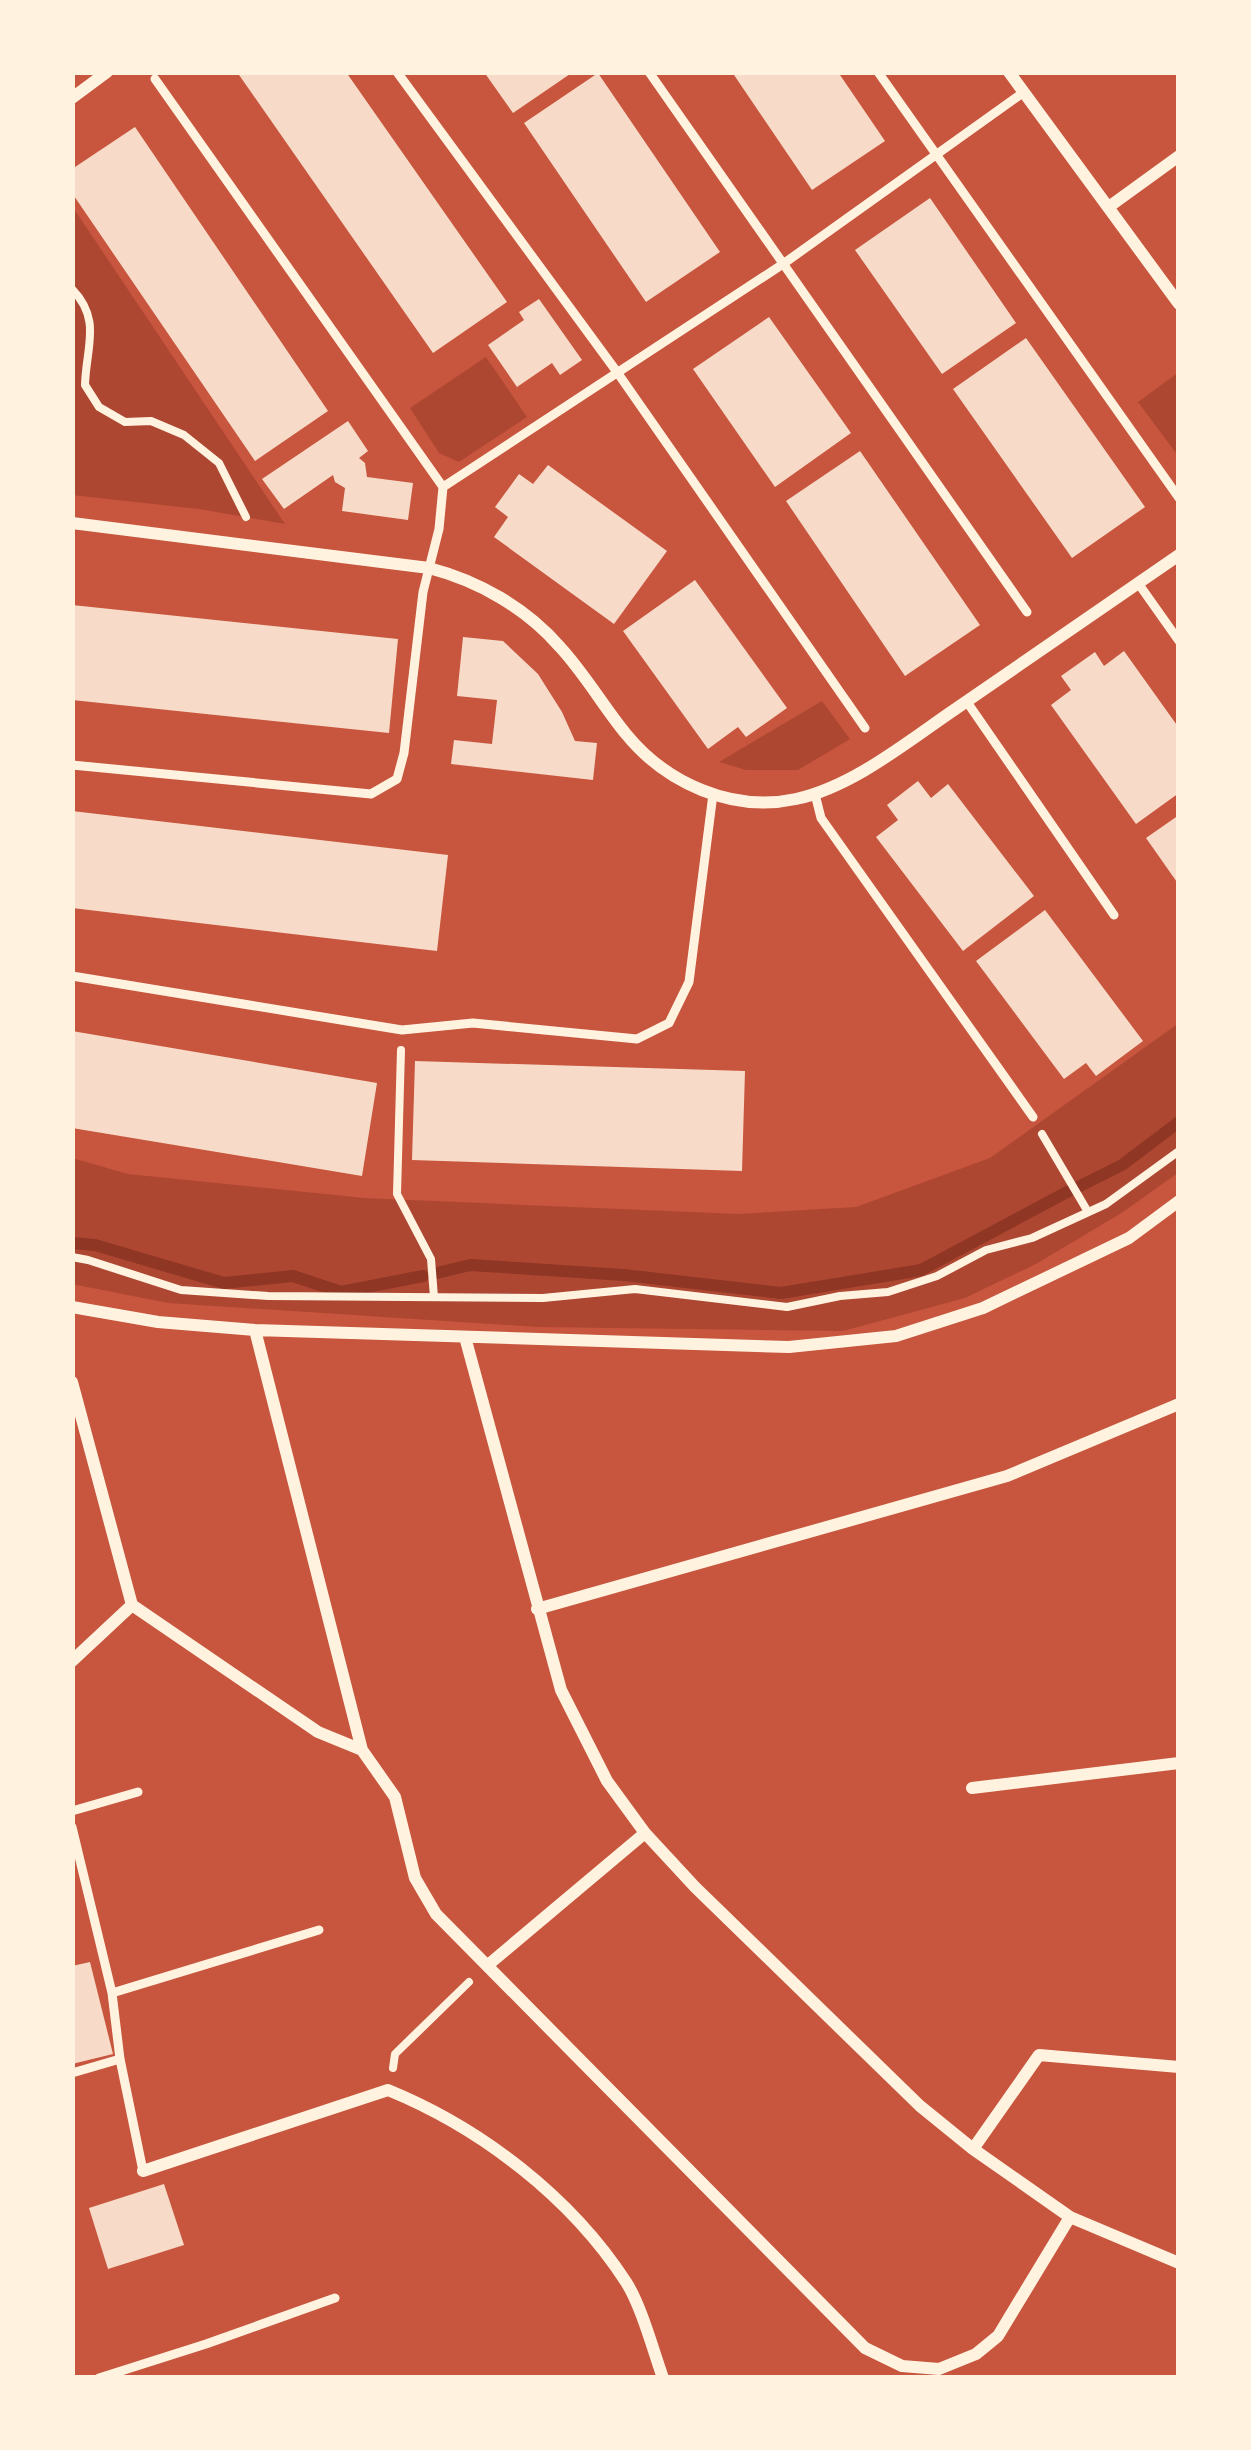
<svg xmlns="http://www.w3.org/2000/svg" width="1251" height="2450" font-family="Inter,sans-serif">
	<style>
		.green { fill: #ae4732 }
		.lines { fill: none; stroke-linecap: round; stroke-linejoin: round }
		.stream { stroke: #8f3625; stroke-width: 12 }
		.building { fill: #f7dbc8 }
		.path { stroke: #fff3e0; stroke-width: 8 }
		.service { stroke: #fff3e0; stroke-width: 9 }
		.minor { stroke: #fff3e0; stroke-width: 12 }
	</style>
	<rect width="100%" height="100%" fill="#c8553d"/>
	<path class="green" d="M72,206L285,524L199,509L72,495Z
		M486,357L527,417L459,462L439,453L410,408Z
		M1179,372V457L1138,402Z
		M822,701L850,739L798,770H746L719,762Z
		M1179,1023V1172L1123,1212L1036,1264L965,1298L843,1331L538,1327L168,1303L72,1284V1158L128,1174L364,1198L737,1214L856,1207L990,1158Z"/>
	<g class="lines">
		<path class="stream" d="M1078,1187L1122,1165L1179,1122
			M72,1243L95,1245L224,1283L293,1276L341,1292L423,1276
			M437,1273L470,1265L624,1275L781,1293L921,1270L1069,1191"/>
	</g>
	<path class="building" d="M237,72H346L507,302L433,353Z
		M484,72H573L513,113Z
		M732,72H838L885,141L812,190Z
		M598,73L720,252L646,302L524,123Z
		M135,127L328,411L255,461L72,193V169Z
		M930,198L1016,323L942,374L855,250Z
		M539,299L582,360L560,375L552,363L517,387L488,345L524,320L519,312Z
		M769,317L851,433L775,487L693,369Z
		M1026,338L1145,507L1072,558L953,389Z
		M348,421L368,451L359,458L365,463L367,477L413,483L408,520L342,511L345,488L335,482L333,475L284,509L262,479Z
		M860,451L980,625L905,676L786,501Z
		M548,465L667,551L614,624L494,537L508,517L495,507L519,474L533,484Z
		M695,580L787,708L746,737L738,727L708,749L623,631Z
		M72,605L398,639L389,733L72,700Z
		M463,637L503,641L538,674L562,712L575,741L597,743L593,780L451,764L454,740L492,744L497,700L457,696Z
		M1124,651L1179,728V793L1136,824L1051,705L1071,690L1061,676L1095,652L1104,666Z
		M918,781L931,798L948,784L1034,896L963,951L876,837L898,820L887,805Z
		M72,811L448,855L437,951L72,908Z
		M1179,815V885L1146,838Z
		M1045,910L1143,1041L1096,1076L1086,1063L1064,1079L976,961Z
		M72,1031L377,1083L362,1176L72,1128Z
		M415,1061L745,1071L742,1171L412,1160Z
		M90,1962L113,2054L72,2064V1966Z
		M164,2184L184,2245L108,2269L89,2208Z"/>
	<g class="lines">
		<path class="path" d="M72,289C102,320 86,347 85,385L99,407L125,422L151,421L184,435L219,463L246,517
			M401,1050L397,1194L431,1259L434,1297
			M1042,1134L1088,1212
			M72,1257L88,1260L181,1290L268,1296L543,1298L635,1289L787,1307L840,1296L888,1292L937,1276L986,1250L1032,1238L1106,1204L1179,1151
			M393,2068L395,2054L469,1982"/>
		<path class="service" d="M397,72L617,372L865,728
			M649,72L1027,612
			M878,72L1179,498
			M443,487L783,264L1024,92
			M1138,583L1179,641
			M967,702L1114,915
			M72,765L371,794L397,779L404,753L423,592L439,529L443,487L155,79
			M815,794L821,818L1033,1117
			M72,976L402,1030L473,1023L637,1039L669,1023L689,982L713,794
			M72,1811L138,1792
			M72,1827L112,1993L120,2059L143,2171
			M112,1993L319,1930
			M72,2073L120,2059
			M99,2378L206,2344L335,2298"/>
		<path class="minor" d="M1009,72L1179,304
			M72,98L107,72
			M1110,206L1179,156
			M72,523L429,568C479,581 526,608 560,647C585,674 603,706 626,734C666,783 732,813 796,799C852,787 907,742 954,710C1029,659 1104,607 1179,555
			M72,1307L158,1322L255,1330L789,1347L896,1336L983,1308L1129,1238L1179,1201
			M255,1330L362,1750L395,1797L415,1878L436,1914L865,2348L902,2366L939,2369L976,2354L998,2336L1070,2217
			M465,1337L561,1690L607,1781L645,1833L695,1887L920,2106L973,2149L1070,2217L1179,2263
			M72,1382L132,1605L72,1661
			M132,1605L318,1732L362,1750
			M537,1609L1007,1476L1179,1404
			M972,1788L1179,1763
			M488,1965L645,1833
			M973,2149L1039,2055L1179,2067
			M143,2171L388,2090C481,2128 571,2197 626,2282C641,2305 653,2350 663,2378"/>
	</g>
	<rect width="1251" height="2450" fill="none" stroke="#fff3e0" stroke-width="150"/>
</svg>
